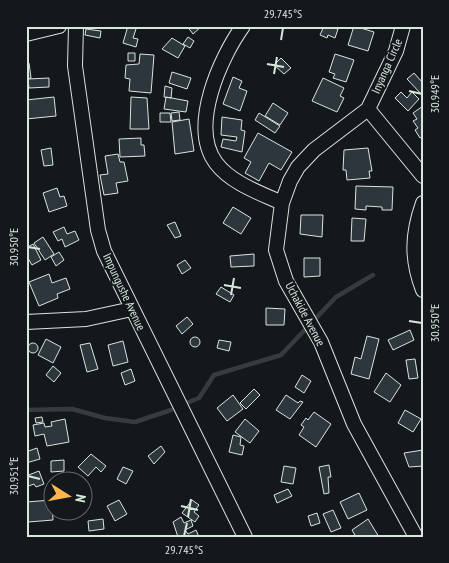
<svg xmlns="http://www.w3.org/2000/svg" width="449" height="563" font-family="'PT Sans Narrow',sans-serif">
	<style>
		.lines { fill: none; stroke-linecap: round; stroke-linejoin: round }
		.stream { stroke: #363b3e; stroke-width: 4.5 }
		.building { fill: #2c363c; stroke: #d8e6dc }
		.minor-casing { stroke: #d8e6dc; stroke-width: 16 }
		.minor { stroke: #14181c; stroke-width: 14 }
		.ticks { fill: none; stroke: #d8e6dc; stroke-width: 2 }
		.labels { text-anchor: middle; stroke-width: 4; stroke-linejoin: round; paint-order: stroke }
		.street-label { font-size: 12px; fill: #d8e6dc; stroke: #14181c }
		.neatline { fill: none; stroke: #d8e6dc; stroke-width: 2 }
		.ticks-label { font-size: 12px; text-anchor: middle; fill: #d8e6dc }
	</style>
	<rect width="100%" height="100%" fill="#14181c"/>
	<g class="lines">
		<path class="stream" d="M189,402L199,398L214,375L281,355L336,297L373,275
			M26,410L72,409L105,418L135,422L171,410"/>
	</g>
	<path class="building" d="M128,26L136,29L133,38L138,39L136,47L123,43Z
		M187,26H202L193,34Z
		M324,26L338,29L335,38L328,35L327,38L320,35Z
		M354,26L374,32L368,51L348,45Z
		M86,29L101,31L100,38L85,35Z
		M188,37L194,41L190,48L183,44Z
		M172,38L185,46L178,58L162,49Z
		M128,53H135V61H128Z
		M140,54L154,55L151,93L129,91L130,79L125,78L126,65L139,64Z
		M335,54L354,60L346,82L333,78L335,74L329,72Z
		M281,58L291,68L284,74L274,65Z
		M29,63L31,78L26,79V64Z
		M172,72L191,78L187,89L169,83Z
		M414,73L423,83V96L407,79Z
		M233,77L242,81L239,88L247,91L240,111L223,104Z
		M49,78V87L29,88L28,79Z
		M323,78L344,88L340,96L344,98L337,112L312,101Z
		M165,86L172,88L171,98L164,97Z
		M401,92L407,98L412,92L419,99L408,111L395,98Z
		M54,97L56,116L26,119V100Z
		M131,97L147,98L149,129H130Z
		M166,97L188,101L186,112L164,109Z
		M273,103L288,113L280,125L265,116Z
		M423,106V136L420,138L415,130L418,128L413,121L417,119L413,113Z
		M179,112L180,120L172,121L171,113Z
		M160,113H170L171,122H160Z
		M259,113L280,126L275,133L255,120Z
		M222,117L242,120L241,130L245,131L242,152L221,147L223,139L236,141L237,137L221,135Z
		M189,119L194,151L175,154L172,122Z
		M258,133L292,152L281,170L269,163L259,181L245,173L251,162L244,158Z
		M141,138V145H144L145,156L120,157L119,139Z
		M51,148L53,165L44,166L41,150Z
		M368,148L372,171H369L370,178L347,180L346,170H343L344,150Z
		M118,154L120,162H124L128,181L116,183L118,193L104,195L100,175L108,174L105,156Z
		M356,186L393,187L392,210H382V207L366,206V210L355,209Z
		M57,188L60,197L64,196L67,206L49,212L43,193Z
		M233,207L251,218L241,234L223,223Z
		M301,215H323L322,237L300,234Z
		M352,218L366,219L364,241H351Z
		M175,222L181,236L175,238L167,225Z
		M64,227L67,234L75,231L79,240L65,247L62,239L58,241L53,232Z
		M43,237L54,254L45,260L34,243Z
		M33,244L41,260L32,265L26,255V248Z
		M59,252L64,260L56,266L51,257Z
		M254,254V266L231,267L230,256Z
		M304,258H320V276L304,277Z
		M185,260L191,268L182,274L177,265Z
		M49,274L52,283L66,278L70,289L57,294L58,298L39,306L29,282Z
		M221,287L234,295L230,302L216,294Z
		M266,308L285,309L284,325H266Z
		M187,317L193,324L182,334L176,326Z
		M410,330L414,340L393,350L388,340Z
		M367,336L379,339L369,379L351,374L355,357L361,359Z
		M190 342a5 5 0 1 1 10 0a5 5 0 1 1-10 0Z
		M46,339L61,347L53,363L38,355Z
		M219,340L231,342L229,351L217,348Z
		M123,341L128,362L113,366L108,345Z
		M90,343L98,369L87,372L80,345Z
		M28 348a5 5 0 1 1 10 0a5 5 0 1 1-10 0Z
		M415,359L418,378L409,379L406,360Z
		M53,366L61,373L54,382L46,375Z
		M131,369L135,381L125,385L121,373Z
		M386,373L401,385L390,402L374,392Z
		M302,375L311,381L304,393L295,387Z
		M254,389L260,395L246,409L240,403Z
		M233,395L243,409L227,421L217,408Z
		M286,395L298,403L300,401L303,402L290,419L276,410Z
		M405,410L421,419L413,432L398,423Z
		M314,412L331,424L316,447L299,435L304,427L301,425L306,418L308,420Z
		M42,417L43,422L36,423L35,418Z
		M65,419L69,442L47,446L44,434L35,436L33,425L44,423L45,427L52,426L51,422Z
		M245,419L259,431L250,443L235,432Z
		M233,435L241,437L240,445L244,446L242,455L229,452Z
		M161,446L165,452L154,464L148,456Z
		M37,448L40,459L26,463V452Z
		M423,450V466L409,467L404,453Z
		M91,454L106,466L101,472L96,467L88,476L78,467Z
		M64,460V471L51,472V461Z
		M329,465L331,477H328L329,493L324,494L319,467Z
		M284,466L296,468L293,484L281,482Z
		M123,467L133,471L126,484L117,479Z
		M39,471L44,484L36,487L34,484L26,487V476Z
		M288,489L292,496L277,503L274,495Z
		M359,493L367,510L348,519L340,502Z
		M52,500L53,520L28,522L26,502Z
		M119,500L127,514L115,521L107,506Z
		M192,500L199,505L194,512L199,516L195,522L182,513Z
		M333,510L341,528L331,532L323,514Z
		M317,513L320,523L311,526L308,516Z
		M181,517L184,523L191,520L193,526L185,530L188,534L196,530L199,537H178L173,522Z
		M103,519L104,529L89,531L88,521Z
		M368,519L379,537H356L352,530Z"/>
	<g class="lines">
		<g class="minor-casing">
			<path id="minor" d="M76,26L75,66L98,230L104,251L245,537
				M243,26C220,58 189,127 216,163C231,183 260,193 282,203
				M403,26L396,51L368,109L423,176
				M26,34L59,26
				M368,109L314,150L298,167L290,181L282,203L276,250L286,281L321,342L354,424L416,537
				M423,203C412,234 411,259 423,290
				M26,322L86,319L132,309"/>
		</g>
		<use href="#minor" class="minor"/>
	</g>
	<path class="ticks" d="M281,40L283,28M267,64L284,67M274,74L277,57M409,91L422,94M28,247L40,249M224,285L241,288M231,295L234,278M409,321L422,323M28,476L40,479M181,506L198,510M188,517L191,499M184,536L187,523"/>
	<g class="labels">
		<g class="street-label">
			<text transform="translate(387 66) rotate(-66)" y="4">Inyanga Circle</text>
			<text transform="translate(124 292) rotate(65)" y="4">Impungushe Avenue</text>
			<text transform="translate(305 314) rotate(62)" y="4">Uchakide Avenue</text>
		</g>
	</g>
	<rect width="449" height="563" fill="none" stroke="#14181c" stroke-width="55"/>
	<g transform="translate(68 496) rotate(101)"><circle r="24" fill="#14181c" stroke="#626a69"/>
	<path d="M0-4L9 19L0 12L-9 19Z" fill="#ffb74d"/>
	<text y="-8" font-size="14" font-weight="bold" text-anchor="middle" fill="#d8e6dc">N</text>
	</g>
	<rect x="28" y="28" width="394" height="508" class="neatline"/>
	<g class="ticks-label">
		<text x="283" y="18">29.745°S</text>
		<text transform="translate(435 94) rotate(-90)" y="4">30.949°E</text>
		<text transform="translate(14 247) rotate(-90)" y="4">30.950°E</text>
		<text transform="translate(435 323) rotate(-90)" y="4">30.950°E</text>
		<text transform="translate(14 476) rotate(-90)" y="4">30.951°E</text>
		<text x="184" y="554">29.745°S</text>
	</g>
</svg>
